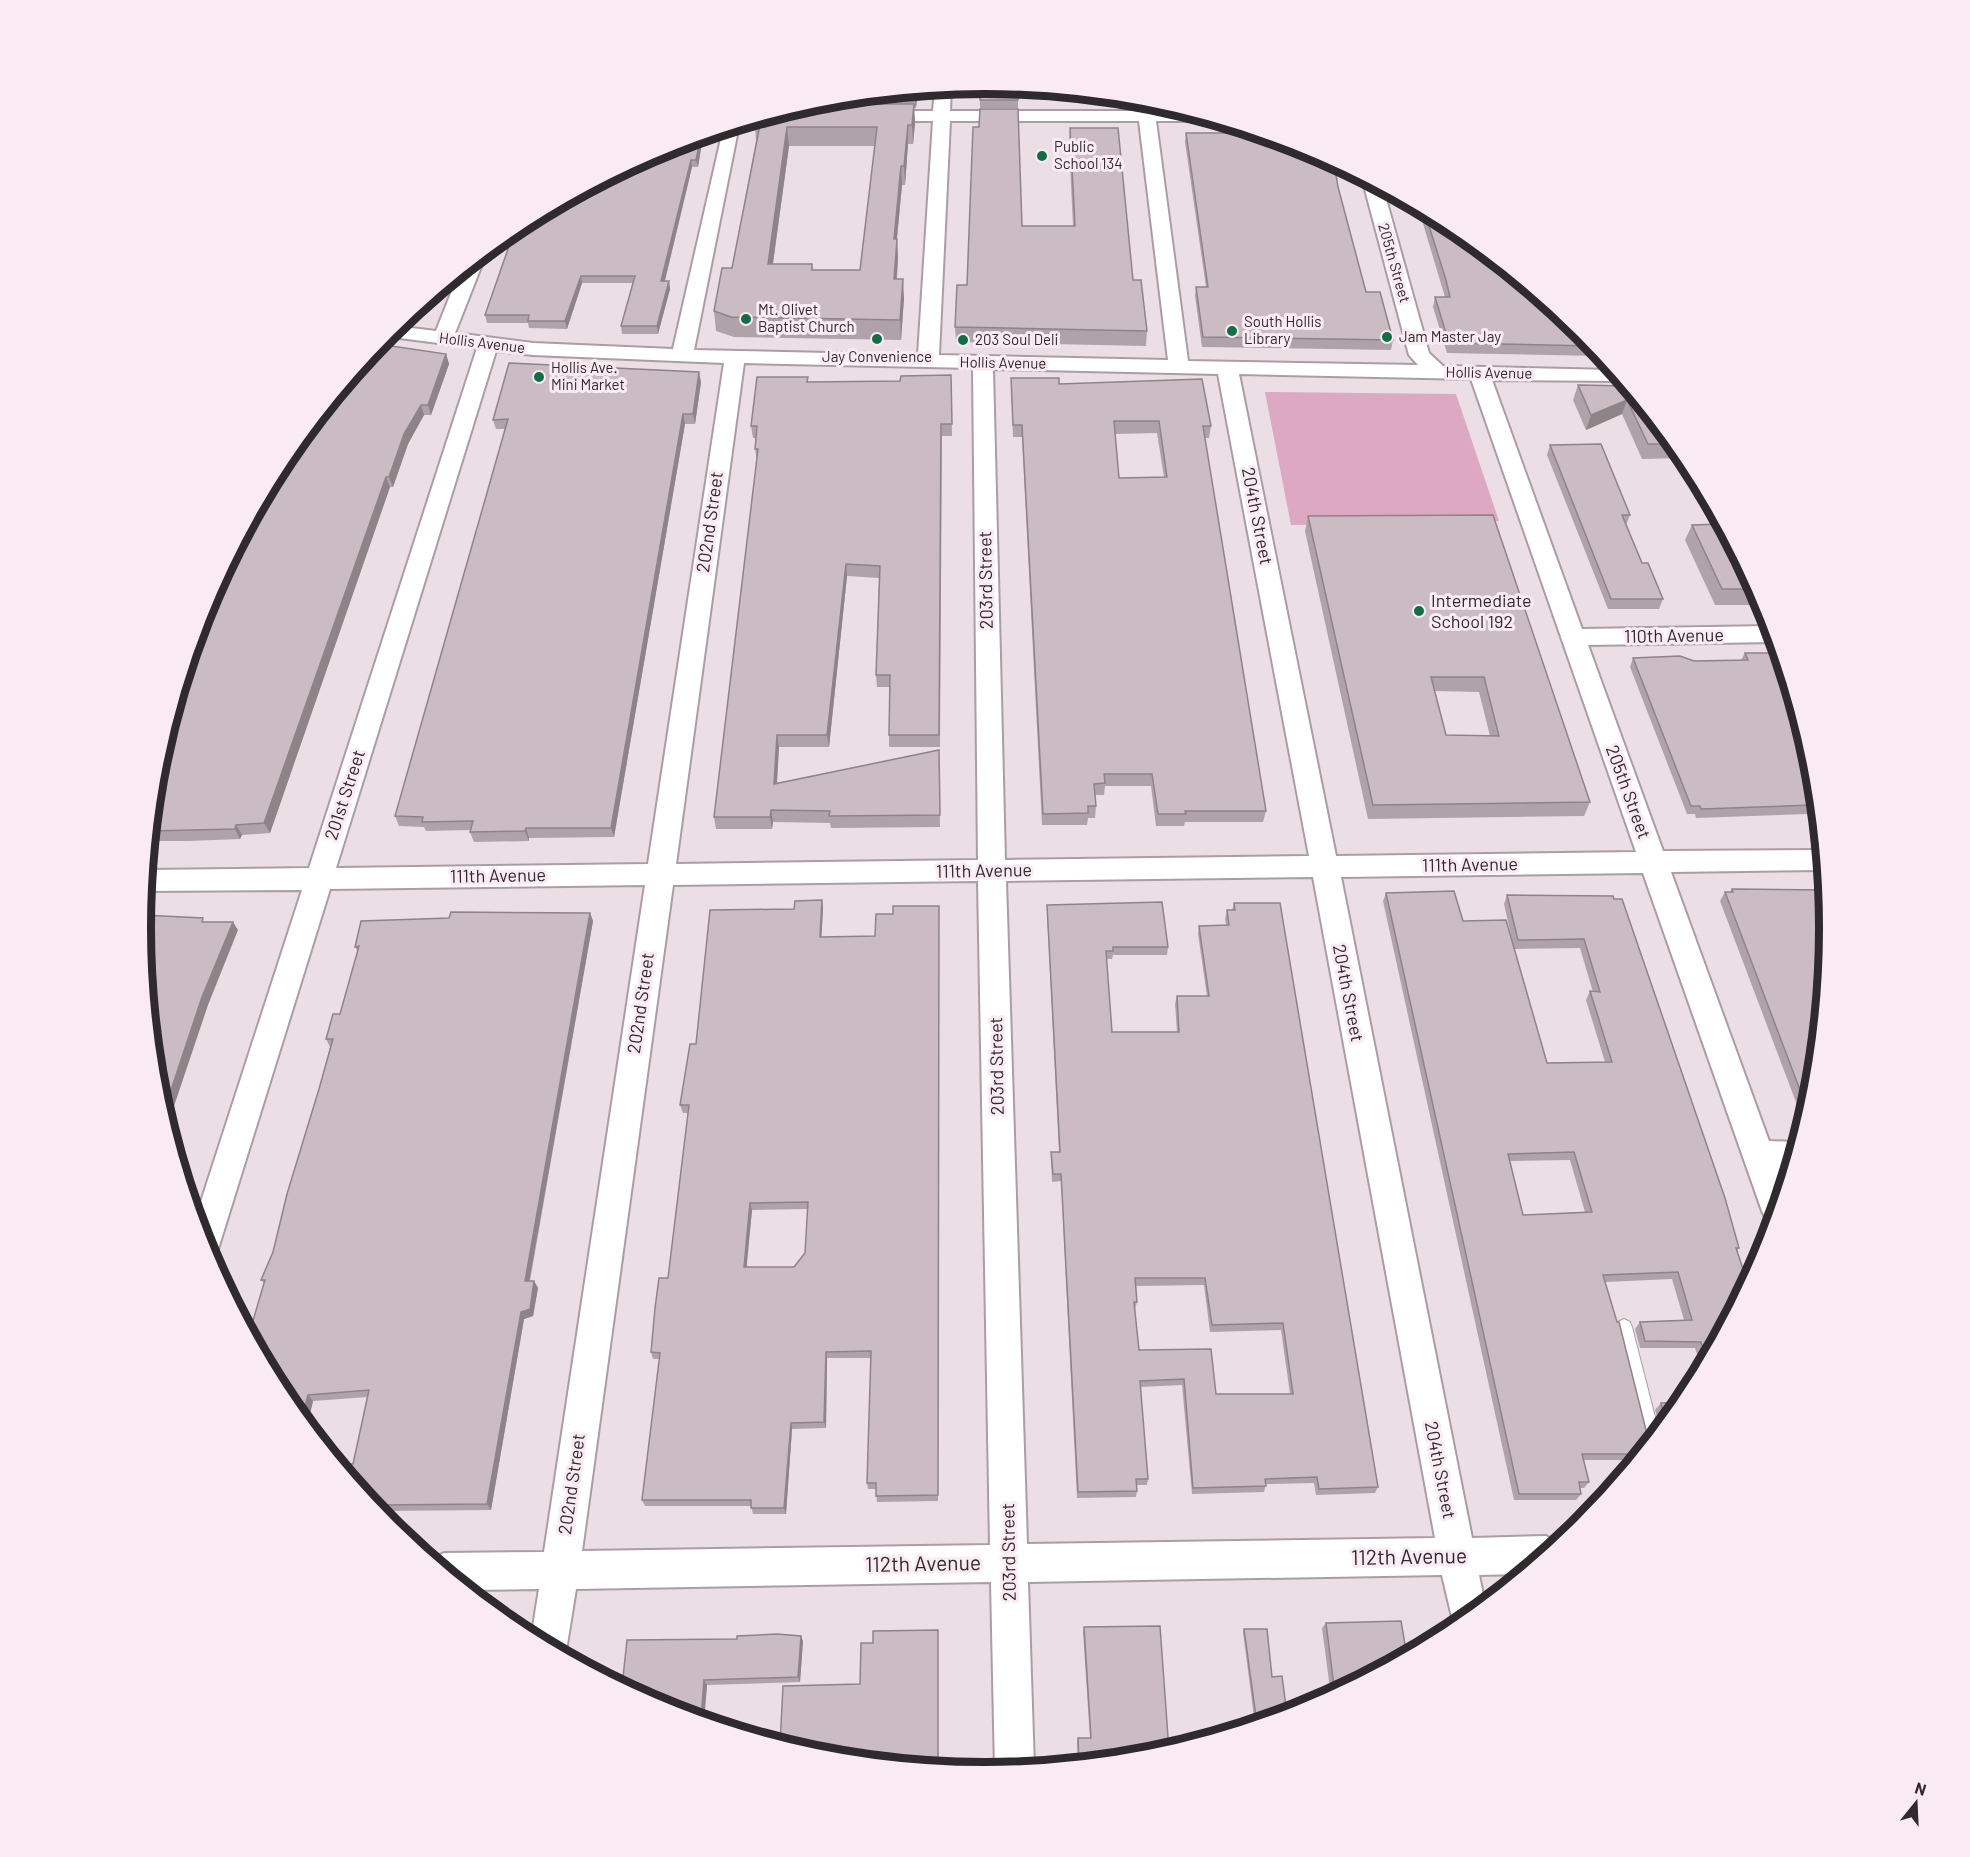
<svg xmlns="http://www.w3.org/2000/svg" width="1970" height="1857" font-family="Barlow,sans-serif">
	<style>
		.green { fill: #dca8c2 }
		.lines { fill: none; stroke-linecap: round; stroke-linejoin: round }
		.lane-casing { stroke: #ab9da4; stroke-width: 2 }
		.street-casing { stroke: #ab9da4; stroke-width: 4 }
		.lane { fill: #fff; fill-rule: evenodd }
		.street { fill: #fff; fill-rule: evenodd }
		.wall { fill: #afa2a8; fill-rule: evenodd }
		.shaded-wall { fill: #8e8488 }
		.building { fill: #cbbcc3; stroke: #8e8488; stroke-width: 1.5; fill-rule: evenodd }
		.poi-dot { fill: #106f45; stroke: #faebf2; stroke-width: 2 }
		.labels { text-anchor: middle; stroke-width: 6; stroke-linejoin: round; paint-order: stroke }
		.far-poi-label { font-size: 15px; fill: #2f2a2d; stroke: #faebf2; text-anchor: start }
		.far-street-label { font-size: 15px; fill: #2f2a2d; stroke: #faebf2 }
		.street-label { font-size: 18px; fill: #2f2a2d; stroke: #faebf2 }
		.poi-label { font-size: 18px; fill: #2f2a2d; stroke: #faebf2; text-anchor: start }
		.near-street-label { font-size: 21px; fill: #2f2a2d; stroke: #faebf2 }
		.rim { fill: none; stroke: #2f2a2d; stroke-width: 8 }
	</style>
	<rect width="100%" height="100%" fill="#ecdee5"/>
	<path class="green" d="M1265,392L1456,394L1499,521L1291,525Z"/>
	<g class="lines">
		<g class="lane-casing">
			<path id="lane" d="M1624,1319L1630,1322L1632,1327L1659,1433L1647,1446L1644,1440L1616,1327L1618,1322Z"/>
		</g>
		<g class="street-casing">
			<path id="street" d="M951,87L950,111H1138L1137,99L1154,101L1155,111H1185L1210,118L1203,121H1156L1188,361L1418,365L1409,355L1363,182L1365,179L1383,188L1429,353L1443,366L1614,370L1623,381L1492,380L1582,629L1771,626L1776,642L1588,645L1663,851L1822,850L1824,870L1671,872L1769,1141L1798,1142L1790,1169H1779L1785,1186L1774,1224L1767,1221L1762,1211L1643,873L1341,877L1472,1538L1546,1536L1560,1544L1523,1574L1479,1575L1485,1605L1455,1630L1442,1575L1028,1582L1034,1768L995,1772L991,1582L576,1589L565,1657L531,1639L539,1589L467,1590L430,1560L444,1553L544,1552L645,885L330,889L219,1246L215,1257L209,1259L195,1220L302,890L144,891L146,870L309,868L477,348L384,336L395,326L436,331L459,273L478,257L483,262L455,333L533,343L673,349L723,130L739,125L694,350L918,355L933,121H875L866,116L875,111H933L935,89ZM950,121H1139L1168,360L939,355ZM496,351L533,355L724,363L648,864L336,868ZM744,363L973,368L978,860L676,864ZM993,369L1218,374L1309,856L1005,860ZM1239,374L1471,379L1636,852L1336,856ZM1313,877L1435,1538L1027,1544L1006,881ZM978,881L990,1545L582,1551L673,885Z"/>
		</g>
		<use href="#lane" class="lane"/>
		<use href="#street" class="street"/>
	</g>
	<path class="wall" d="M985,84L1111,96V99L1018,98V108H980V85Z
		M918,91L916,108H914L915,123L913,144H908L905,185H902L897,239L898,258L897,279L904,298L901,340L734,337L716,331L714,311L732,268L756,141L755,125L756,120L821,100ZM789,146H875L860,270H813L812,264H773Z
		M1070,128L1133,280L1147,331L1146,346L956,342L955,327L967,285L1022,226H1073L1069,143Z
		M1186,133L1338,187L1366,292L1393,340L1391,350L1202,347L1195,296L1196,287H1206L1185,142Z
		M703,136L698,167H692L665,281H669L670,289L658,334H622L621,326L633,283H582L567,329L529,328L528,323H487L485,315L662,148Z
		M1418,207L1454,227L1582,332L1602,356L1447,353L1433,307L1435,297H1445Z
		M433,294L425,315L410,313Z
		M446,354L449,364L431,415H424L408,444L393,487H390L270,833L242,835L240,839L188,841H149L157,763Z
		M951,375L952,436H942L940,747H889V687H877L876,675L879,578L847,576L829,747H779L777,783L939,750L940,827L831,828L830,823L773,822L772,829H716L714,817L757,461L755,449L756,438H753L751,426L808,382L900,381Z
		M1011,378L1059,384L1211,426L1209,438H1205L1266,811L1263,822H1185L1184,826H1156L1151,786H1105L1104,795H1095L1096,806L1095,818H1088L1087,825H1042L1022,437H1013ZM1157,433L1164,477L1119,478L1115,434Z
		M701,382L695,424H685L614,837L529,838V841L474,842L470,832L471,830L426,831L424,827L399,826L395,816L505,429H496L493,420Z
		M1578,385L1627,386L1686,458L1642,459L1622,414L1586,430L1573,400Z
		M1550,445L1630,515L1626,525L1642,563L1663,599L1659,609H1608L1547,455Z
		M1493,515L1590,802L1584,816L1368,819L1305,531L1308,516ZM1435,691L1479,692L1490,736L1446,735Z
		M1722,524L1765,605H1715L1685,540L1692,525Z
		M1745,653L1813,764L1819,820L1810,821L1807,814L1696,818L1695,814H1687L1630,667L1633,658L1694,661L1741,660Z
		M1732,889L1829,929L1824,982H1820L1813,1094L1806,1118H1802L1720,901L1725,892H1730Z
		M1386,893L1463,921L1547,1063L1605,1062L1586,1000L1590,991L1593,992L1580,948L1514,949L1504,904L1507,895L1613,896L1739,1248L1737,1251L1748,1284L1702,1370L1695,1348H1640L1635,1329L1640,1322L1684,1320L1672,1279L1605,1282L1647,1434L1652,1441L1627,1471L1624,1460H1584L1589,1482L1584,1488H1580L1581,1494L1576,1500H1514L1383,901ZM1570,1160L1585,1212L1523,1215L1510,1161Z
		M822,900L823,909L821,937L875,936L893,914L939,906L938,1501L877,1502L876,1489H868L867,1483L871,1358H827L826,1428L792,1429L786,1514H753L751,1506H645L642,1500L660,1359H653L651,1352L668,1278L688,1113H683L680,1105L696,1044L794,909ZM808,1209L805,1253L794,1267H746L752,1210Z
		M1234,903L1378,1487L1375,1493L1316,1495L1314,1483L1266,1484L1264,1492L1192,1494L1182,1385L1140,1387L1148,1479L1147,1485H1137V1491L1136,1497L1077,1498L1061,1181L1052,1182L1051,1159V1152H1059L1047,913V905L1168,947L1167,955H1113L1112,959H1106L1112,1032H1177L1175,1004L1177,996H1207L1198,934L1199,926L1226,925L1225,919L1227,910H1232ZM1204,1285L1210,1332L1281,1330L1290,1394H1216L1139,1350L1135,1309L1137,1302L1136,1286Z
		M590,913L593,921L530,1281H534L538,1288L533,1316L524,1319L491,1510L383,1511L381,1517L338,1464H353L368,1397L313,1401L307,1427L264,1283L261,1280L273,1252L319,1089L330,1047L326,1039L340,1014L358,952L355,947Z
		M1683,1402L1661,1430L1655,1410L1661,1403Z
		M1326,1623L1407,1656L1331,1696L1322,1628Z
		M1084,1627L1149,1757L1078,1764L1077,1743L1078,1738H1090L1083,1632Z
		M1244,1629L1272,1677L1287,1715L1255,1725L1243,1632Z
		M737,1639L803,1641L800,1682L707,1685L704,1721L662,1709Z"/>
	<path class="shaded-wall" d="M917,91H918L916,108L915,100Z
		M914,104L915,123L913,144L912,125Z
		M908,125V144L905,185L904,166Z
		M787,127L789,146L770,284L768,264Z
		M701,136H703L698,167L696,160Z
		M691,160L692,167L663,288L661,281Z
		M901,166L902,185L895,258L894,239Z
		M897,239L898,258L895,298L894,279Z
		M581,276L582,283L567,329L565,321Z
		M903,279L904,298L901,340L900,320Z
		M669,281L670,289L658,334L657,326Z
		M433,294L425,315L422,307L425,301Z
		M446,354L449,364L431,415L428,405Z
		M699,372L701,382L695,424L693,414Z
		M1627,400L1622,414L1586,430L1591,415Z
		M421,405L424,415L408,444L393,487L389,477L404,434Z
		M683,414L685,424L614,837L611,828Z
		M386,477L390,487L270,833L264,823Z
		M846,564L847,576L829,747L827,735Z
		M777,735L779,747L776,796L774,784Z
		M771,810L773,822L772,829L770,817Z
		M236,825L242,835L240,839L235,829Z
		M526,828L529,838V841L525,831Z
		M822,900L823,909L821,945L820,937Z
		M590,913L593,921L528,1288L525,1281Z
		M233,922L238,930L208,1005L167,1127L163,1114L202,997Z
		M750,1203L752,1210L746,1274L744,1267Z
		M534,1281L538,1288L533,1316L524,1319L491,1510L487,1504L521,1312Z
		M826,1352L827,1358L826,1428L824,1422Z
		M308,1395L313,1401L307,1427L301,1420Z
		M791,1423L792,1429L786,1514L784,1508Z
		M377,1505L383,1511L381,1517L376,1511Z
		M801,1636L803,1641L800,1682L798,1677Z
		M704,1680L707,1685L704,1721L701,1720Z"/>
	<path class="building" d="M985,84L1050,90H1018V100H980V85Z
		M917,91L915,100H823Z
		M809,104H914L912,125H908L904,166H901L894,239H897L894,279H903L900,320L731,317L714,311L722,268H732L760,125H755L756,120ZM787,127H877L860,270H812V264H768Z
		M980,109H1018L1022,226H1075L1070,128H1118L1133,280H1141L1147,331L955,327L957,285H967L973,127H979Z
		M1186,133H1259L1308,148L1334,162L1338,187L1366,292H1380L1393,340L1203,337L1196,287H1208Z
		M701,136L696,160H691L661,281H669L657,326H621L635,276H581L565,321H528L529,315H485L516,226L662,148Z
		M1424,210L1454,227L1582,332L1594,346L1449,343L1435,297H1450L1446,280Z
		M425,301L422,307H418Z
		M378,344L446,354L428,405H421L404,434L389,477H386L264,823L236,825L235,829L150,831L157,763L205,605L283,459Z
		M509,363L699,372L693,414H683L611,828H526L525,831L470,832L473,821L422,822L423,817L395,816L508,419L493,420Z
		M951,375L952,424H941L939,735H889L890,675H876L880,566L846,564L827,735H777L774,784L939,750L940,815L829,816L830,811L771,810L770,817H714L758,449H755L757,426H751L757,377H808L807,382L900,381L901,376Z
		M1011,378H1059V384L1202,379L1211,426H1203L1266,811H1185L1186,814H1158L1152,774H1104L1105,783L1094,784L1096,806H1088V813L1043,814L1022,425H1013ZM1114,421H1159L1167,477L1119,478Z
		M1578,385L1627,386L1674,444H1648L1627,400L1591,415Z
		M1601,444L1630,515H1622L1642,563H1648L1663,599H1611L1550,445Z
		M1493,515L1590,802L1373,805L1308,516ZM1431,677H1484L1499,736L1446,735Z
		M1722,524L1756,589H1722L1692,525Z
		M1745,653H1780L1813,764L1818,812H1815L1812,805L1701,809L1700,806H1691L1633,658L1680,656L1694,661L1748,660Z
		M1732,889L1826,890L1829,929L1825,974H1816L1823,990L1813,1094L1808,1111L1725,892H1733Z
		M1454,891L1463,921L1506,920L1547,1063L1612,1062L1590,991L1600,992L1584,939L1518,940L1507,895L1613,896L1614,899H1622L1725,1198L1739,1248H1736L1748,1284L1707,1361L1701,1342L1645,1341L1640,1322L1692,1320L1678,1272L1603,1275L1617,1322H1619L1647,1434L1652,1441L1633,1464L1630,1454H1582L1589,1482H1579L1581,1494H1519L1386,893ZM1574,1152L1592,1212L1523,1215L1508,1154Z
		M822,900L820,937L875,936L876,914H893V906H939L938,1495L876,1496V1483H867L871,1351L826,1352L824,1422L791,1423L784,1508H751V1500H642L660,1353L651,1352L655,1308L659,1278H668L689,1105H680L690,1044H696L710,910L794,909L795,901ZM808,1202L805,1253L794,1267H744L750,1203Z
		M1162,902L1168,947H1113V951H1106L1112,1032H1179L1177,996H1209L1199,926L1229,925L1227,910H1235L1234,903H1280L1378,1487L1319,1489L1317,1477L1265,1479L1266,1486L1193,1488L1184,1379L1140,1381L1148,1479H1136L1137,1491L1078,1492L1061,1174H1053L1051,1152H1060L1047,905ZM1135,1278H1205L1212,1325L1283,1323L1293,1394H1216L1211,1349L1139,1350L1134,1302H1137Z
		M451,912L590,913L525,1281H534L530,1309L521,1312L487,1504L377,1505L376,1511L338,1464H353L369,1390L308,1395L301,1420L283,1397L249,1334L265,1280H261L273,1252L287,1194L319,1089L333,1039H326L333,1014H340L359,946L355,947L361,921L449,918Z
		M142,915L203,918L202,922H233L202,997L163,1114L157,1093L141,928Z
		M1683,1402L1666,1423L1661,1403Z
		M1401,1621L1407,1656L1335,1694L1326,1623Z
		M1160,1626L1169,1751L1149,1757L1079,1764L1078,1738H1091L1084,1627Z
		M1244,1629H1267L1272,1677L1282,1676L1287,1715L1257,1724Z
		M938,1630V1758H944L945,1769L820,1757L780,1745L783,1686L860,1684L861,1643H873V1631Z
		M777,1634L801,1636L798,1677L704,1680L701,1720L662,1709L622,1687L627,1640L737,1639V1636Z"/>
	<g class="poi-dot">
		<circle cx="1042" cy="156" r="6"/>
		<circle cx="746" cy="319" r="6"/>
		<circle cx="1232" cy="331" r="6"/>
		<circle cx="1387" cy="337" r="6"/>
		<circle cx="877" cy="339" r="6"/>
		<circle cx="963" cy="340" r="6"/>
		<circle cx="539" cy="377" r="6"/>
		<circle cx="1419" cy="611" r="6"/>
	</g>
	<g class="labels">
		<g class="far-poi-label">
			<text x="1054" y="152">Public<tspan x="1054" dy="17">School 134</tspan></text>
			<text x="758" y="315">Mt. Olivet<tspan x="758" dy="17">Baptist Church</tspan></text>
			<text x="1244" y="327">South Hollis<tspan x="1244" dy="17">Library</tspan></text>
			<text x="1399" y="342">Jam Master Jay</text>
			<text x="975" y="345">203 Soul Deli</text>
			<text x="877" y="362" text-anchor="middle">Jay Convenience</text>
			<text x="551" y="373">Hollis Ave.<tspan x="551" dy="17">Mini Market</tspan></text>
		</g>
		<g class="far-street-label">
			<text transform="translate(1394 263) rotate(74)" y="5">205th Street</text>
			<text transform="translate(482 343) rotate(7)" y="5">Hollis Avenue</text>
			<text transform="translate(1003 363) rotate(1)" y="5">Hollis Avenue</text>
			<text transform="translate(1489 373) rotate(1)" y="5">Hollis Avenue</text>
		</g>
		<g class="street-label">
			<text transform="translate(1257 516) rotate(79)" y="6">204th Street</text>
			<text transform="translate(710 522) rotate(-82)" y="6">202nd Street</text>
			<text transform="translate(986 580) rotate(-91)" y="6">203rd Street</text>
			<text transform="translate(1674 636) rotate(-1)" y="6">110th Avenue</text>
			<text transform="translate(1628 792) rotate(70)" y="6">205th Street</text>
			<text transform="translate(345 795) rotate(-72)" y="6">201st Street</text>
			<text transform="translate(1470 865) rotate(-1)" y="6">111th Avenue</text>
			<text transform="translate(984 871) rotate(-1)" y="6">111th Avenue</text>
			<text transform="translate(498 876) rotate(-1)" y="6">111th Avenue</text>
			<text transform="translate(1348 993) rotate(79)" y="6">204th Street</text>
			<text transform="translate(641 1003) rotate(-82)" y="6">202nd Street</text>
			<text transform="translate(997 1066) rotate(-91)" y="6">203rd Street</text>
			<text transform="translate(1440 1470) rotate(79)" y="6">204th Street</text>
			<text transform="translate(572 1484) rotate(-82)" y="6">202nd Street</text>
			<text transform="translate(1009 1552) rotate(-91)" y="6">203rd Street</text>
		</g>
		<g class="poi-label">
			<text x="1431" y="607">Intermediate<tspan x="1431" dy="21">School 192</tspan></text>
		</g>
		<g class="near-street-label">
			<text transform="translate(1409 1557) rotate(-1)" y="7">112th Avenue</text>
			<text transform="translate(923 1564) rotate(-1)" y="7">112th Avenue</text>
		</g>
	</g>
	<path d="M0 0H1970V1857H0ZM151 928a834 834 0 1 1 1668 0a834 834 0 1 1-1668 0Z" fill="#faebf2" fill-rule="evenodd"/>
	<path class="rim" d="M151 928a834 834 0 1 1 1668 0a834 834 0 1 1-1668 0Z"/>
	<g transform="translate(1916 1803) rotate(18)" stroke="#faebf2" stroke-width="4.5" paint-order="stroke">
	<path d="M0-4.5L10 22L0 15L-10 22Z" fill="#2f2a2d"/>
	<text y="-9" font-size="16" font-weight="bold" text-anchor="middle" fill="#2f2a2d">N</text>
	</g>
</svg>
